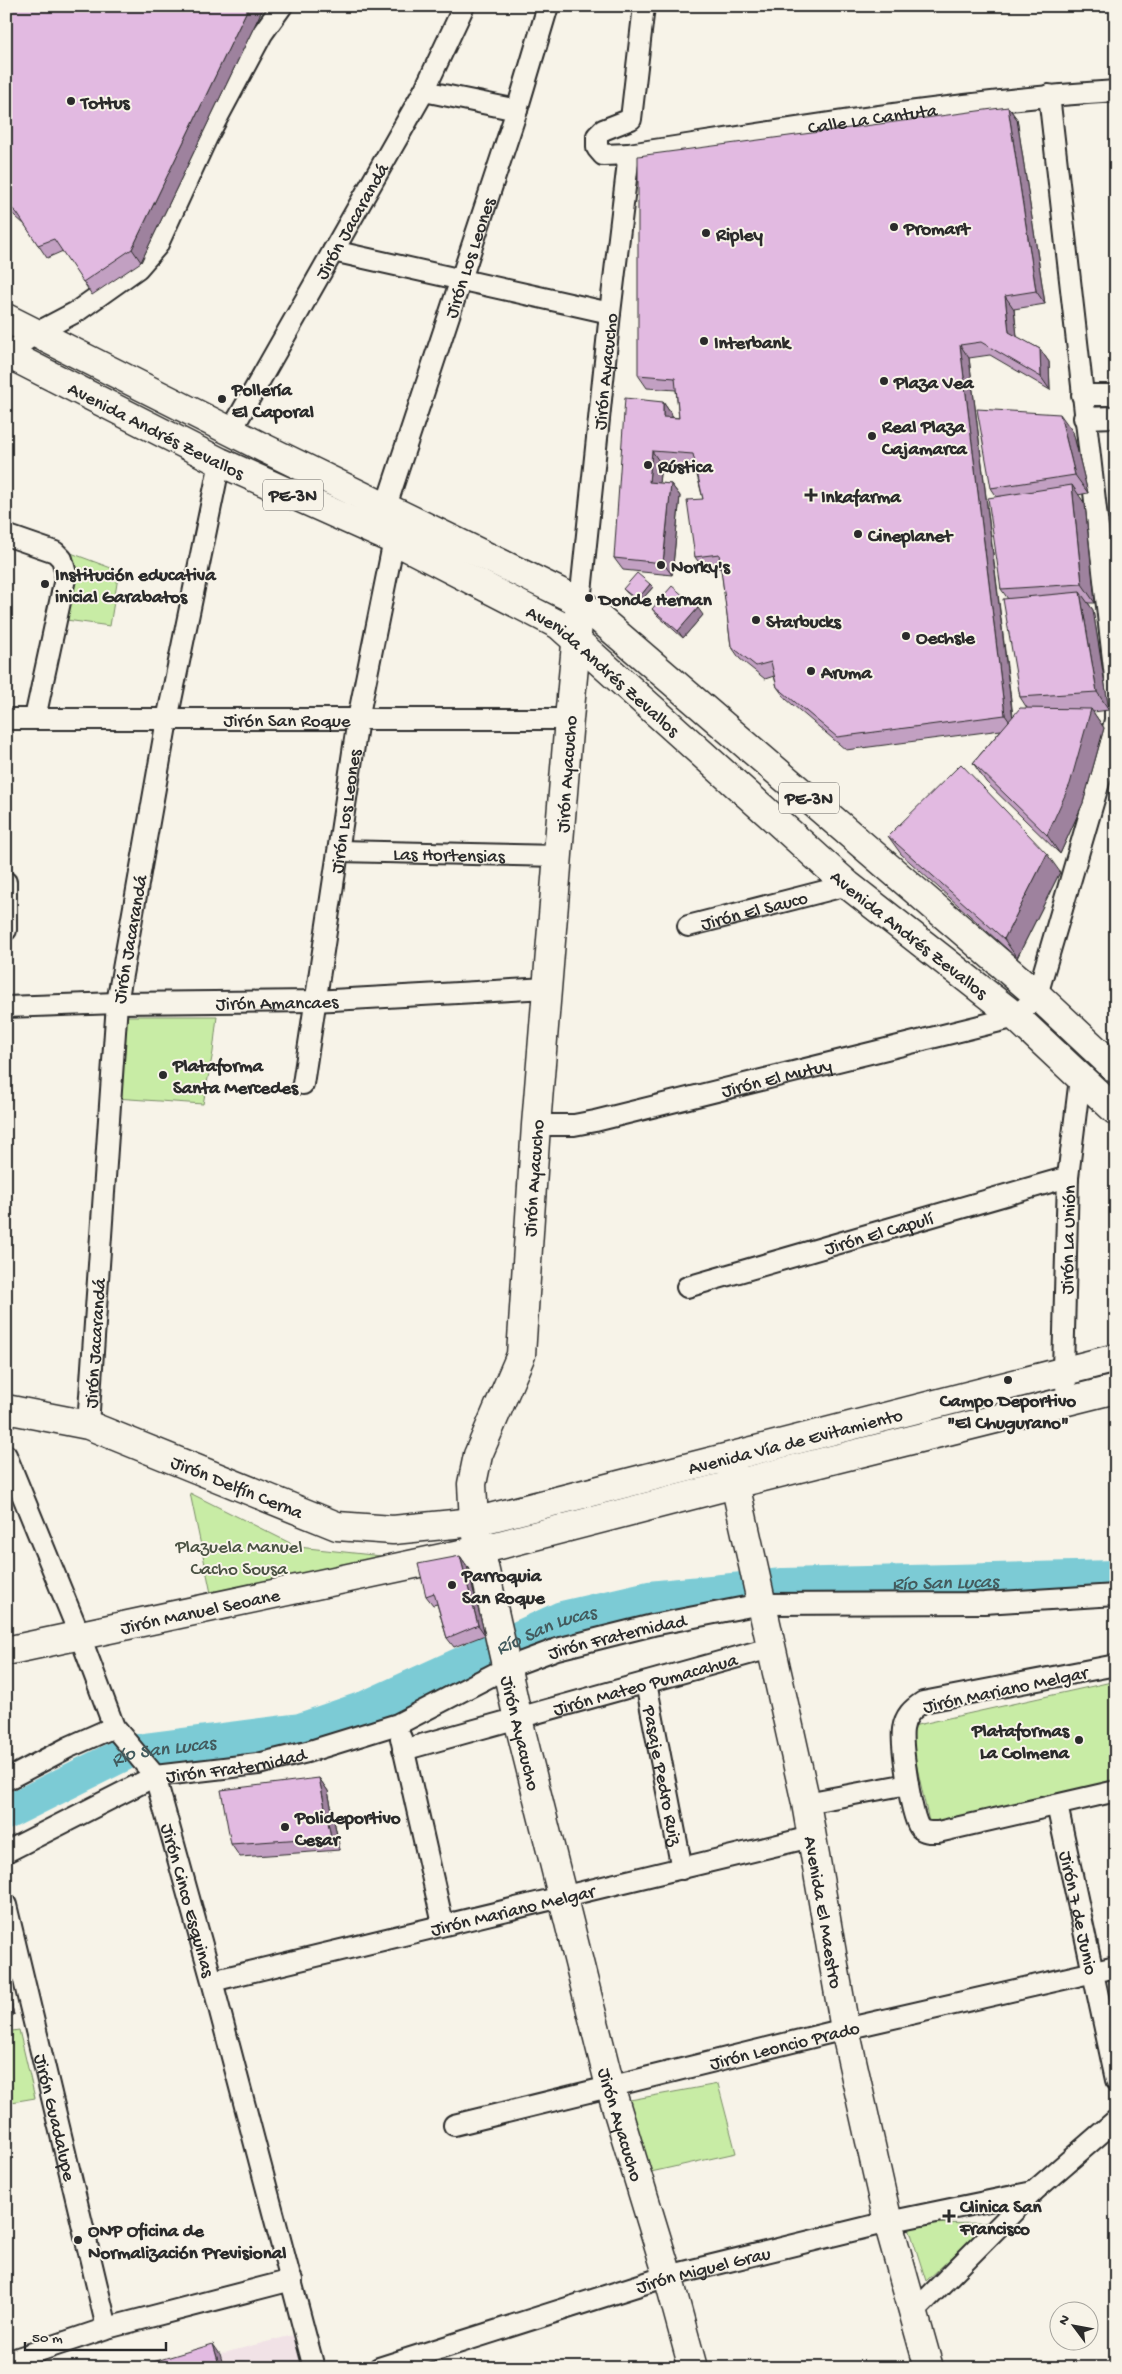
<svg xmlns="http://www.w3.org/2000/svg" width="1122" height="2374" font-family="'Gochi Hand',sans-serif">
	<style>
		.built { fill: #f1e2e6 }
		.green { fill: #c8eca5; stroke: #7a8c68 }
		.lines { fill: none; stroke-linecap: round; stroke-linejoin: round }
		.river { stroke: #7bcbd5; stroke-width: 34 }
		.street-casing { stroke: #2b2b2b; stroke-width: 24 }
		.secondary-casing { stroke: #2b2b2b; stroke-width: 31 }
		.highway-casing { stroke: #2b2b2b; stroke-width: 31 }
		.street { stroke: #f7f3e8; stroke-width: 20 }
		.secondary { stroke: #f7f3e8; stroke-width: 28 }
		.highway { stroke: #f7f3e8; stroke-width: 28 }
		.wall { fill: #c2a0c2; stroke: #2b2b2b }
		.shaded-wall { fill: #9e829e; stroke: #2b2b2b }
		.building { fill: #e2bae1; stroke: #2b2b2b }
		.poi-dot { fill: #2b2b2b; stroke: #f7f3e8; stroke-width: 2 }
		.labels { text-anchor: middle; stroke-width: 4; stroke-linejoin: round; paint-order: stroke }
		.shield { fill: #f7f3e8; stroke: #686764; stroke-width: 1 }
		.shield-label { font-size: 18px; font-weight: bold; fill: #2b2b2b }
		.poi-label { font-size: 19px; font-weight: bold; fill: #2b2b2b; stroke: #f7f3e8; text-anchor: start }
		.street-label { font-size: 19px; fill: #2b2b2b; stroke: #f7f3e8 }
		.park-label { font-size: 19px; fill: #4a5243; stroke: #f7f3e8 }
		.water-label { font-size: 20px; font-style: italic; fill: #435b5e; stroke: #f7f3e8 }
	</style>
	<rect width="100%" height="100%" fill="#f7f3e8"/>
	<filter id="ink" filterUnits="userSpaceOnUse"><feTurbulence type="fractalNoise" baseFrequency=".02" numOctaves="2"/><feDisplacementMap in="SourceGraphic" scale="10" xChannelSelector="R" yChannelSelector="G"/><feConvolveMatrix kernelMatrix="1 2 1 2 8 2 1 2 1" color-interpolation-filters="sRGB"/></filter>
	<g filter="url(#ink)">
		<path class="built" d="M293,2335L302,2368H174L220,2354Z"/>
		<path class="green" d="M71,553L119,571L110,626L59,619Z
			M123,1016H217L213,1052L203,1104L115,1098Z
			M190,1493L298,1547L391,1557L212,1598Z
			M1116,1681V1781L930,1826L908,1727Z
			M19,2030L35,2098L6,2103V2032Z
			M718,2084L736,2153L642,2174L619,2102Z
			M989,2223L926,2281L908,2224Z"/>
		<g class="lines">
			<path class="river" id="s1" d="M6,1813L128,1752L300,1730L367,1707L562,1618L649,1598L783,1585L1116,1577"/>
			<g class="street-casing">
				<g id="street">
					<path d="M424,91L517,110"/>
					<path id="s2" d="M629,154C791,129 953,101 1116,91"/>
					<path d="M333,251L610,313"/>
					<path d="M6,355L36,333L76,312L138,268L157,246L207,137L262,34L282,6"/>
					<path d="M1082,395H1116"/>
					<path d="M1084,418L1116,417"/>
					<path id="s3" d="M231,431L424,91L464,6"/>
					<path id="s4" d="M386,506L517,110L548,6"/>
					<path d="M6,535L55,552L62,559L66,574L35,718"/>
					<path id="s5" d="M580,602L610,313L629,154L603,155L597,148V136L603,130L631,119L644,6"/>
					<path id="s6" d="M6,719H569"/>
					<path id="s7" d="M339,851L559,856"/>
					<path d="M6,882V930"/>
					<path id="s8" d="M688,926L848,885"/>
					<path id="s9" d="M6,1007L117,1003L314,1001L547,988"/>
					<path id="s10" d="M303,1084L358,719L394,540"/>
					<path id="s11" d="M536,1125H574L595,1121L1016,1017L1037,995L1105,762L1115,720V677L1049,95"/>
					<path id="s12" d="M687,1287L1068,1177"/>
					<path id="s13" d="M1069,1401L1063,1371L1068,1177L1080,1078"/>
					<path id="s14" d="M88,1425L117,1003L167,720L220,462"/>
					<path id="s15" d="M6,1455L80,1636L114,1727L155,1776L212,1981L314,2368"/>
					<path d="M1116,1665L923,1702C912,1709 905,1716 903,1729C901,1743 911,1820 920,1828C925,1833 932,1832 938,1832L1116,1791"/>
					<path id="s16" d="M646,1683L682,1869"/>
					<path d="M401,1738L443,1924"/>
					<path id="s17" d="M403,1750L770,1648"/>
					<path d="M6,1780L69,1747L114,1727"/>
					<path d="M806,1803L908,1784"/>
					<path id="s18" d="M1057,1805L1116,2080"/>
					<path id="s19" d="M6,1852L155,1776L258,1764L307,1752L398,1724L506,1668L557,1649L653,1625L761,1604L984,1603L1116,1595"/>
					<path id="s20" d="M6,1905L107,2328"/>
					<path id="s21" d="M212,1981L811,1837"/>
					<path id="s22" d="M454,2125L845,2029L1116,1967"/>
					<path d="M914,2312L1033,2192L1116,2120"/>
					<path d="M6,2362L107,2328L292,2280"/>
					<path id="s23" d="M379,2368L668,2276L888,2222L1033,2192"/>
				</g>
			</g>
			<g class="secondary-casing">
				<g id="secondary">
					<path id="s24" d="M580,602L569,719L536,1125L521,1355L478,1455L472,1484L474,1522L518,1719L610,2086L668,2276L693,2368"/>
					<path id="s25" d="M6,1409L88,1425L337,1526L393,1530L474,1522L1116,1358"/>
					<path id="s26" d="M731,1466L806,1803L845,2029L888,2222L929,2368"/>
					<path id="s27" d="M6,1651L480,1550L735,1484L1116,1389"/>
				</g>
			</g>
			<g class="highway-casing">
				<g id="highway">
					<path d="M6,318L264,448L580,602L1037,995L1116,1069"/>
					<path id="s28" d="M6,353L220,462L394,540L559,625L848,885L1016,1017L1116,1111"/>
				</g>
			</g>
			<use href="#street" class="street"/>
			<use href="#secondary" class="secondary"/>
			<use href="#highway" class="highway"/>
		</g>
		<path class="wall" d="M6,6H264L141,262L92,295L63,251L47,258L25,225L6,208Z
			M1008,107L1017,119L1045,304L1014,309L1017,337L1040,349L1049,362L1050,390L990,355L969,358L1013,716L1027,708L1020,697L1008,599L1001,589L997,497L991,488L1073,432L1088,493L1078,495L1085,504L1095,603H1088L1093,610L1109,710L1093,712L1104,728L1083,803L1060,854L986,782L973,763L1001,730L846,750L786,699L777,687L774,676L765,679L740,659L731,646L721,568L704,569L695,557L703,499L695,467L661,464L659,483L671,484L680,496L672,575L623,570L614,558L663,402L672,415V417L679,418L676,390L647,388L638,375Z
			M653,587L639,603L626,592L623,589Z
			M652,609L703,615L683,638L657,615Z
			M888,836L1060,872L1017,958L901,854Z
			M460,1556L467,1566L485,1635L454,1647L447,1638L437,1604L433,1605L426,1596Z
			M319,1778L328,1791L340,1850L240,1857L231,1844Z
			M6,1980L14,2015L6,2017Z"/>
		<path class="shaded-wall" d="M249,6H264L141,262L132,249Z
			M1008,107L1017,119L1045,304L1036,291Z
			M1005,296L1014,309L1018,345L1009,332Z
			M960,345L969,358L1014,728L1005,715Z
			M1040,349L1049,362L1050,390L1041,377Z
			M663,402L672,415V430L663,417Z
			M1060,414L1073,432L1088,493L1075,475Z
			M652,451L661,464L658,494L649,482Z
			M671,484L680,496L672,575L663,563Z
			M1072,485L1085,504L1095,603L1082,584Z
			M650,584L653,587L639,603L637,600Z
			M1080,592L1093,610L1109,710L1097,692Z
			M698,608L703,615L683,638L678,631Z
			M1091,709L1104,728L1083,803L1060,854L1047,835Z
			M1047,854L1060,872L1017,958L1004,939Z
			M460,1556L467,1566L485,1635L478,1625Z
			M319,1778L328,1791L340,1850L331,1837Z
			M6,1980L14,2015L6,2005Z
			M213,2344L220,2354L224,2368H220Z"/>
		<path class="building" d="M6,6H249L132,249L83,282L54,239L38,245L17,213L6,203Z
			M1008,107L1036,291L1005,296L1009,332L1040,349L1041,377L981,342L960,345L1005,715L837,737L777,687L771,662L756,666L731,646L719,554L695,557L687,500L703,499L693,454L652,451L649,482L671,484L663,563L614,558L625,398L663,402V417L679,418L675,378L638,375V156Z
			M977,409L1060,414L1075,475L991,488Z
			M1072,485L1082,584L1001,589L988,498Z
			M637,573L650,584L637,600L623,589Z
			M672,586L698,608L678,631L652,609Z
			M1080,592L1097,692L1020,697L1003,599Z
			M1020,708L1091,709L1070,784L1047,835L973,763Z
			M961,764L1047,854L1004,939L888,836Z
			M460,1556L478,1625L447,1638L434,1593L426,1596L418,1564Z
			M319,1778L331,1837L231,1844L221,1790Z
			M213,2344L220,2368H133Z"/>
	</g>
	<g class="poi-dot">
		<circle cx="71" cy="101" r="5"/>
		<circle cx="894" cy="227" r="5"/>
		<circle cx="706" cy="233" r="5"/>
		<circle cx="704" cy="341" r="5"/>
		<circle cx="884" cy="381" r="5"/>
		<circle cx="222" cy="399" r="5"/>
		<circle cx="872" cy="436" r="5"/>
		<circle cx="648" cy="465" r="5"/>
		<path d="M808.5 487.5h5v5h5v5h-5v5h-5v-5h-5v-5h5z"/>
		<circle cx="858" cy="534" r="5"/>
		<circle cx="661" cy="565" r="5"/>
		<circle cx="45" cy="584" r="5"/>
		<circle cx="589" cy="598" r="5"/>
		<circle cx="756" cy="620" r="5"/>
		<circle cx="906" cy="636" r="5"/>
		<circle cx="811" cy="671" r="5"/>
		<circle cx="163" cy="1075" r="5"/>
		<circle cx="1008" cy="1380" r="5"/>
		<circle cx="452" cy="1585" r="5"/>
		<circle cx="1079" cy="1740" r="5"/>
		<circle cx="285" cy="1827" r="5"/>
		<path d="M946.5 2208.5h5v5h5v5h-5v5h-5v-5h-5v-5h5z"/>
		<circle cx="78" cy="2240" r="5"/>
	</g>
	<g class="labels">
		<g class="shield">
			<rect x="263" y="479.5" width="60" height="31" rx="4"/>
			<rect x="779" y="782.5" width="60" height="31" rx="4"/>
		</g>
		<g class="shield-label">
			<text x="293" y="501">PE-3N</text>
			<text x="809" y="804">PE-3N</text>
		</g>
		<g class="poi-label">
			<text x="81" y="108">Tottus</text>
			<text x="904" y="234">Promart</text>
			<text x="716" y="240">Ripley</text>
			<text x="714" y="348">Interbank</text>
			<text x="894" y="388">Plaza Vea</text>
			<text x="232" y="395">Pollería<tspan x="232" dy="22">El Caporal</tspan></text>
			<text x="882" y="432">Real Plaza<tspan x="882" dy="22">Cajamarca</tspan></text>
			<text x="658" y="472">Rústica</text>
			<text x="821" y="502">Inkafarma</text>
			<text x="868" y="541">Cineplanet</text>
			<text x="671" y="572">Norky's</text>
			<text x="55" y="580">Institución educativa<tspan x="55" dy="22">inicial Garabatos</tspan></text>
			<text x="599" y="605">Donde Hernan</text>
			<text x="766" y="627">Starbucks</text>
			<text x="916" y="643">Oechsle</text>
			<text x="821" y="678">Aruma</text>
			<text x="173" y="1071">Plataforma<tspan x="173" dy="22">Santa Mercedes</tspan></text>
			<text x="1008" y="1406" text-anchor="middle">Campo Deportivo<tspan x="1008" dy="22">"El Chugurano"</tspan></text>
			<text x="462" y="1581">Parroquia<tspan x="462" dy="22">San Roque</tspan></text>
			<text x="1069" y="1736" text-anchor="end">Plataformas<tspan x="1069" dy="22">La Colmena</tspan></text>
			<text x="295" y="1823">Polideportivo<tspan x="295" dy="22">Cesar</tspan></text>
			<text x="960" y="2212">Clinica San<tspan x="960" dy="22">Francisco</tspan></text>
			<text x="88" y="2236">ONP Oficina de<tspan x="88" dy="22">Normalización Previsional</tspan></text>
		</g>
		<g class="street-label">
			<text dy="7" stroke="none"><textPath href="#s2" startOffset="246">Calle La Cantuta</textPath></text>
			<text dy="7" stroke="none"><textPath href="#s3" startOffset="242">Jirón Jacarandá</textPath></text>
			<text dy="7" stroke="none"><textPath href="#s4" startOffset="262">Jirón Los Leones</textPath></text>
			<text dy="7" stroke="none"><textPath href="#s5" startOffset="232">Jirón Ayacucho</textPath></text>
			<text dy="7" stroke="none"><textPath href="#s28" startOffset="169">Avenida Andrés Zevallos</textPath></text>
			<text dy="7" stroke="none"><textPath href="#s28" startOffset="679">Avenida Andrés Zevallos</textPath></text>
			<text dy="7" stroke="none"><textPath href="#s6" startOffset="281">Jirón San Roque</textPath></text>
			<text transform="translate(565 774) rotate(-86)" y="7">Jirón Ayacucho</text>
			<text dy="7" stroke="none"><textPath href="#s10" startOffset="276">Jirón Los Leones</textPath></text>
			<text dy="7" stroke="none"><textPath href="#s7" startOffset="110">Las Hortensias</textPath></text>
			<text dy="7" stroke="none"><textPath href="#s8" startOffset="68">Jirón El Sauco</textPath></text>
			<text dy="7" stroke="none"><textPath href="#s28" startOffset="1084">Avenida Andrés Zevallos</textPath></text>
			<text dy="7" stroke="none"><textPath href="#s14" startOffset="488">Jirón Jacarandá</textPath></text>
			<text dy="7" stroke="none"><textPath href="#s9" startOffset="271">Jirón Amancaes</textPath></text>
			<text dy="7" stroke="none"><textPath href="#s11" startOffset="246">Jirón El Mutuy</textPath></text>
			<text transform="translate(532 1178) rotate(-86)" y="7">Jirón Ayacucho</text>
			<text dy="7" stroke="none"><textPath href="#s12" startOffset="199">Jirón El Capulí</textPath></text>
			<text dy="7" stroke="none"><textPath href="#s13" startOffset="162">Jirón La Unión</textPath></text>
			<text dy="7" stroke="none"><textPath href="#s14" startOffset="82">Jirón Jacarandá</textPath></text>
			<text dy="7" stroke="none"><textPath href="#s25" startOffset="821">Avenida Vía de Evitamiento</textPath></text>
			<text dy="7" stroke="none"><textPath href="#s25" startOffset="245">Jirón Delfín Cerna</textPath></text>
			<text dy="7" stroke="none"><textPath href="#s27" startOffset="198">Jirón Manuel Seoane</textPath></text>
			<text dy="7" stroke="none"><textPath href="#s19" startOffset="654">Jirón Fraternidad</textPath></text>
			<text dy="7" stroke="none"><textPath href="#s17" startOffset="251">Jirón Mateo Pumacahua</textPath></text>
			<text transform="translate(1005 1688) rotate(-12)" y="7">Jirón Mariano Melgar</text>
			<text dy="7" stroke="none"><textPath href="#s24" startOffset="1148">Jirón Ayacucho</textPath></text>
			<text dy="7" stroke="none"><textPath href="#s19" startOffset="249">Jirón Fraternidad</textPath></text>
			<text dy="7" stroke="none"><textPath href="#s16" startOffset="94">Pasaje Pedro Ruiz</textPath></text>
			<text dy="7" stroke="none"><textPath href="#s15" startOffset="485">Jirón Cinco Esquinas</textPath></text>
			<text dy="7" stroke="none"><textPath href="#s21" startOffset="309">Jirón Mariano Melgar</textPath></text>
			<text dy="7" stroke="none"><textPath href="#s26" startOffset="456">Avenida El Maestro</textPath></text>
			<text dy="7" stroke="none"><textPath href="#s18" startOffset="110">Jirón 7 de Junio</textPath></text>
			<text dy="7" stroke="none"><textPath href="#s22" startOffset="340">Jirón Leoncio Prado</textPath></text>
			<text dy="7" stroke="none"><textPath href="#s20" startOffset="218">Jirón Guadalupe</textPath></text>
			<text dy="7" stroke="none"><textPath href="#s24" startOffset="1552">Jirón Ayacucho</textPath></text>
			<text dy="7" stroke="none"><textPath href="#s23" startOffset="339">Jirón Miguel Grau</textPath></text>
		</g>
		<g class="park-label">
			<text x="239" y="1552">Plazuela Manuel<tspan x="239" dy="22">Cacho Sousa</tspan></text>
		</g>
		<g class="water-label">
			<text dy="7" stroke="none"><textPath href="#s1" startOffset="981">Río San Lucas</textPath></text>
			<text dy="7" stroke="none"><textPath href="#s1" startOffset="576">Río San Lucas</textPath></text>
			<text dy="7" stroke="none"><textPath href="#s1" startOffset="171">Río San Lucas</textPath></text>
		</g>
	</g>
	<rect width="1122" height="2374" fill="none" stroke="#f7f3e8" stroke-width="25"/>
	<rect x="12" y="12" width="1097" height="2349" fill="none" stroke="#2b2b2b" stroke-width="2" filter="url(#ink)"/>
	<g transform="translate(1074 2326) rotate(302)"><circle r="24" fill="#f7f3e8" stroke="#a5a39c"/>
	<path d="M0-4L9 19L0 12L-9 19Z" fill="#2b2b2b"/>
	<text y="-8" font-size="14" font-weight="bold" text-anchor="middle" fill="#2b2b2b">N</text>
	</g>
	<path d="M25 2342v8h141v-8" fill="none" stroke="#2b2b2b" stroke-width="2.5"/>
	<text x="32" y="2342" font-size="15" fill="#2b2b2b" stroke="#f7f3e8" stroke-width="4" paint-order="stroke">50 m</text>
</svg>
